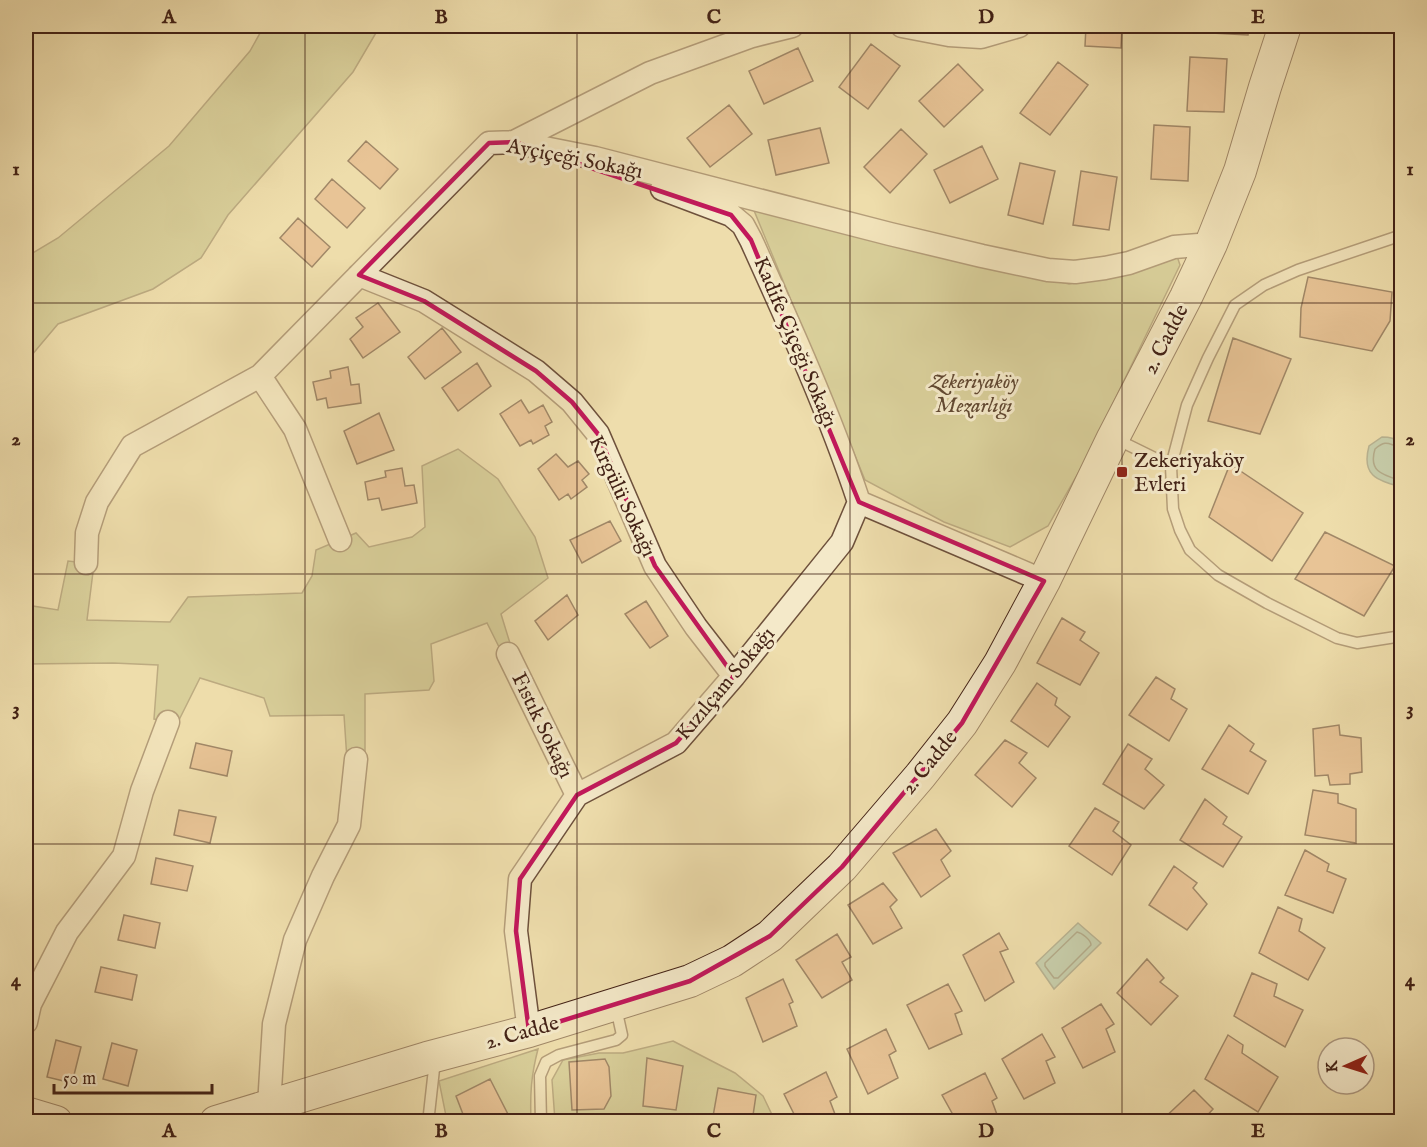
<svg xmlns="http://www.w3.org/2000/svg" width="1427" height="1147" font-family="'IM FELL English',serif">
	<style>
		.green { fill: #bebf86; stroke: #80704e; stroke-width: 1.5 }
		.water { fill: #99bcaa; stroke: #777e6f; stroke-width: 1.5 }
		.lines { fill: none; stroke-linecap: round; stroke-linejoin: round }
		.shore { stroke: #6e6f60; stroke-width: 1.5 }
		.building { fill: #dfa77c; stroke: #432216; stroke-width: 1.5 }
		.lane-casing { stroke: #6e513c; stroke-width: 13 }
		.street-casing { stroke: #6e513c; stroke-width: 25 }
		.secondary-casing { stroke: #432216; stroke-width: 34 }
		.lane { stroke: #f4e9c9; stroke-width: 10 }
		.street { stroke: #f4e9c9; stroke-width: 22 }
		.secondary { stroke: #f4e9c9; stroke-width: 32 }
		.marked { fill: none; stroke: #c2185b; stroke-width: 4.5; stroke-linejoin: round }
		.grid { fill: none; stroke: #432216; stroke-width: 1.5; stroke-opacity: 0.55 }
		.poi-dot { fill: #8f2418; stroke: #f4e9c9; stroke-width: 2 }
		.labels { text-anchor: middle; stroke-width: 6; stroke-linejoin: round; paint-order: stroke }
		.street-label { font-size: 21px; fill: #432216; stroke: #f4e9c9 }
		.park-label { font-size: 21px; font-style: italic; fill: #624932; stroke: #f4e9c9 }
		.poi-label { font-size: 21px; fill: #432216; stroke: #f4e9c9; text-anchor: start }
		.neatline { fill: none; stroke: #432216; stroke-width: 2 }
		.grid-label { font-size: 20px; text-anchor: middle; font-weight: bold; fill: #432216 }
	</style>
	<rect width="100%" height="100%" fill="#eeddac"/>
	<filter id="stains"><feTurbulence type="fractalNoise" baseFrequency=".00333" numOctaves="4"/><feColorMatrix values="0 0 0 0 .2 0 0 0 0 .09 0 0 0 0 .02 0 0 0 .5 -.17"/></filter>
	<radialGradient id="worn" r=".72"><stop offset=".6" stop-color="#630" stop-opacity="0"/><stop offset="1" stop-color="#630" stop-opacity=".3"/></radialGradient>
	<path class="green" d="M264,26H380L353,72L228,215L201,258L153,289L58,324L26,362V257L58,238L169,146L250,51Z
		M753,208L945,256L1069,284L1127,270L1176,253L1180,265L1085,461L1048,526L1010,547L944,522L865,480Z
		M458,449L498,479L535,537L548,578L501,614L513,653L503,655L487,623L431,644L434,681L429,690L365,694V759L347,760L344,715L270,716L264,698L200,678L178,722L154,719L158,665L113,663L26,664V605L58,610L68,561L94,564L87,620L170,622L188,597L302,593L312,576L316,550L356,533L369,547L412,537L425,527L422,466Z
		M673,1041L735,1073L763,1096L775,1121H555L552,1080L563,1060L599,1053H623Z
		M538,1049C531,1076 530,1094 531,1121H447L439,1081Z"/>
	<path class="water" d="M1382,437C1390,437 1395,438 1401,444V487C1377,480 1361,476 1369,446Z
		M1078,923L1101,943L1054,989L1036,963Z"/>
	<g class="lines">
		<path class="shore" d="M1402,447C1389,446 1388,438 1375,449C1368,472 1383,475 1402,481
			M1077,932C1082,933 1091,940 1091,945L1058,978H1054L1045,966V963Z"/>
	</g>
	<path class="building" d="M1086,26H1122L1121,48L1085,46Z
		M1212,26H1249L1248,35L1212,33Z
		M871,44L900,66L868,109L839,87Z
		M798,48L813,81L764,104L749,71Z
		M1190,57L1227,59L1224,112L1187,111Z
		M1058,62L1088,85L1050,135L1020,113Z
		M958,64L983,90L944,127L919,101Z
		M729,105L752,134L710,167L687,138Z
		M1154,125L1190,127L1188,181L1151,179Z
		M820,128L829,163L776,175L768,140Z
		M901,129L927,154L890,193L864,167Z
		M366,141L398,169L380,189L348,161Z
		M982,146L998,179L950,203L934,170Z
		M1020,163L1055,171L1043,224L1008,215Z
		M1081,171L1117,177L1109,230L1073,225Z
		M332,179L365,208L347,228L315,199Z
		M298,218L330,247L312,267L280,238Z
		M1308,277L1392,292L1390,321L1372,351L1300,337L1301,308Z
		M378,303L400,332L363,358L350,339L363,327L356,318Z
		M442,328L461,352L425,379L408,357Z
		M1233,338L1291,359L1260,434L1208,421Z
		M477,363L491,386L458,411L442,388Z
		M348,367L351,385L359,384L361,403L328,408L326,398L317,400L313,382L331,378L330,371Z
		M521,400L529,413L543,405L552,422L545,426L549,435L533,444L531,440L520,446L500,414Z
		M379,413L394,450L357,464L344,431Z
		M556,454L568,467L578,461L589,474L582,480L587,487L571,499L568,494L559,500L538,469Z
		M1230,464L1303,513L1272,561L1209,517Z
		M402,468L405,486L414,485L417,503L382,510L379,498L368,500L365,482L386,477L385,471Z
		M610,521L621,541L582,563L570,540Z
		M1325,532L1395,566L1364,616L1295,579Z
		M567,595L578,615L548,640L535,621Z
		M646,601L668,636L650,648L625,614Z
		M1062,618L1085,632L1080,640L1099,653L1080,685L1037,663Z
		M1156,677L1175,689L1171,699L1187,709L1169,741L1129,715Z
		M1037,683L1057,698L1055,705L1070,717L1048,747L1011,721Z
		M1229,725L1254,744L1250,751L1266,761L1248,794L1202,769Z
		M1339,725L1340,735L1361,738L1362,772L1350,774V784L1330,785L1328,775L1315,776L1313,729Z
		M1005,740L1027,753L1019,763L1036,778L1012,807L975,775Z
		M196,743L232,751L227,776L190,768Z
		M1128,744L1152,759L1145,769L1164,785L1144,809L1103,784Z
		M1313,790L1338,794V803L1356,809V843L1305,835Z
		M1205,799L1227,817L1223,824L1242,837L1223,867L1180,840Z
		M1095,808L1119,822L1113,831L1131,845L1112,875L1069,846Z
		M179,810L216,817L210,843L174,835Z
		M936,829L951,851L941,860L950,876L921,897L893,853Z
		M1305,850L1329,864L1327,871L1346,879L1333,913L1285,895Z
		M156,858L193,866L187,891L151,884Z
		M1174,866L1197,883L1193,888L1207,904L1187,930L1149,905Z
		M883,883L897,900L890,907L902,928L873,944L848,905Z
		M1278,907L1302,919L1299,931L1325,948L1308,980L1259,953Z
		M124,915L160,923L155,948L118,940Z
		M999,933L1008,949L1000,952L1014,982L985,1001L963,955Z
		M837,934L851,957L842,962L852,980L822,998L796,960Z
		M1147,959L1164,978L1160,982L1178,996L1151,1025L1117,993Z
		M101,967L137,975L132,1000L95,992Z
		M1252,973L1277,984L1274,996L1303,1010L1285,1047L1234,1016Z
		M783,979L793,1002L789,1004L797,1026L763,1042L746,998Z
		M948,984L962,1011L955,1014L962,1034L929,1049L907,1005Z
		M1101,1004L1114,1024L1106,1029L1115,1052L1083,1068L1062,1028Z
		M886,1029L896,1051L889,1055L898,1078L868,1094L847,1049Z
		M1042,1034L1055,1057L1046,1061L1055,1083L1024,1099L1002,1059Z
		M1228,1035L1243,1045L1242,1053L1278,1077L1258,1112L1205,1079Z
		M56,1040L81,1047L72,1083L47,1077Z
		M112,1043L137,1050L128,1086L103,1079Z
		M647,1058L683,1066L676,1110L643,1106Z
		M605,1059L609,1067L611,1096L604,1109L572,1110L569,1062Z
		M826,1072L837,1097L830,1101L838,1122H798L784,1094Z
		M985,1073L997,1098L992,1101L999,1120L996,1122H957L942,1095Z
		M490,1079L511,1120L508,1122H466L456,1096Z
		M718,1088L756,1095L752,1122H712Z
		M1194,1090L1213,1109L1204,1119L1206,1122H1160Z"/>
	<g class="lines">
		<g class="lane-casing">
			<path id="lane" d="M1402,235L1298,270L1264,285L1235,305L1208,358L1187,405L1171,466L1173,509L1180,530L1190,550L1218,575L1267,603L1337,638L1357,643L1402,636
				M1116,439L1171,466
				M427,1122L429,1114L435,1060
				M541,1122L540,1076L546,1062L559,1055L616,1040L622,1035L618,1017L613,1008"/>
		</g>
		<g class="street-casing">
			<path id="street" d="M902,26L949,35L981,37L1019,26
				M514,142L650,73L752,36L792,26
				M662,189L731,215L743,225L751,240C790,326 829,412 859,502L1044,581
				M359,275L424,301L536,371L572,402L598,434L655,566L696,627L734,676
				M260,376L295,429L340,540
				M86,563L87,533L97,502L132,446L260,376L489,143L514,142L595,158L890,234L982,256L1048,270L1075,272L1105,268L1129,263L1174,247L1211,244
				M508,654L577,795
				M26,1022L30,1004L67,932L124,856L142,791L168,722
				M529,1031L516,931L520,879L577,795L676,743L734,676L842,542L859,502
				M269,1106L274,1024L295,940L323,876L349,825L356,759"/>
		</g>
		<g class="secondary-casing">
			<path id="secondary" d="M26,1113L56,1122
				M216,1122L427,1058L529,1031L690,981L732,961L770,936L842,867L920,776L962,723L1000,663L1044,581L1113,438L1186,297L1211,244L1240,171L1265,87L1285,26"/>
		</g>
		<use href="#lane" class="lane"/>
		<use href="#street" class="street"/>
		<use href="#secondary" class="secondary"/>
	</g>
	<path d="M0 0H1427V1147H0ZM514,142L731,215L751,240L859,502L1044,581L962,723L842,867L770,936L690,981L529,1031L516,931L520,879L577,795L676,743L734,676L655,566L598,434L572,402L536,371L424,301L359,275L489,143Z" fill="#eeddac" fill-opacity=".55" fill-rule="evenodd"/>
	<path class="marked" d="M514,142L731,215L751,240L859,502L1044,581L962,723L842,867L770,936L690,981L529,1031L516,931L520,879L577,795L676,743L734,676L655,566L598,434L572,402L536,371L424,301L359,275L489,143Z"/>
	<path class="grid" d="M305,26V1122M577,26V1122M850,26V1122M1122,26V1122M26,303H1402M26,574H1402M26,844H1402"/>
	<rect class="poi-dot" x="1116" y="466" width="12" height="12" rx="3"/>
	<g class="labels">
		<g class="street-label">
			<text transform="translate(575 158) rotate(11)" y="7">Ayçiçeği Sokağı</text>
			<text transform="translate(1165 339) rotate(-63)" y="7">2. Cadde</text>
			<text transform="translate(796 342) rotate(67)" y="7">Kadife Çiçeği Sokağı</text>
			<text transform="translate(623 496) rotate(65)" y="7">Kırgülü Sokağı</text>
			<text transform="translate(725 683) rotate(-50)" y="7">Kızılçam Sokağı</text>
			<text transform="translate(543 725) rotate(64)" y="7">Fıstık Sokağı</text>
			<text transform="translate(929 762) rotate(-51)" y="7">2. Cadde</text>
			<text transform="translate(522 1032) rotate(-16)" y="7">2. Cadde</text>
		</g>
		<g class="park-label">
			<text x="974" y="388">Zekeriyaköy<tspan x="974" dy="24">Mezarlığı</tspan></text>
		</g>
		<g class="poi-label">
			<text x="1134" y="467">Zekeriyaköy<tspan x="1134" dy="24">Evleri</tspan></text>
		</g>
	</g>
	<rect width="1427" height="1147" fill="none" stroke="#eeddac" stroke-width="66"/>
	<g transform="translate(1346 1066) rotate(267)"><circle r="28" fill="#f4e9c9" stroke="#ad9981" stroke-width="1.5"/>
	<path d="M0-4.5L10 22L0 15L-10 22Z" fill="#8f2418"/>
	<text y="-9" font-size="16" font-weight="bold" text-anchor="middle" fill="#432216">K</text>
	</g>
	<path d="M54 1084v9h158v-9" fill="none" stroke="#432216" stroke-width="3"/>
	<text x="63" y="1084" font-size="18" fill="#432216" stroke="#f4e9c9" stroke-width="4.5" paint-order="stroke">50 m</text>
	<rect x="33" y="33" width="1361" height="1081" class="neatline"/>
	<g class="grid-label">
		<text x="169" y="23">A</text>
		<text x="441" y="23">B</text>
		<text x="714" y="23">C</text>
		<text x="986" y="23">D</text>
		<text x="1258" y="23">E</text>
		<text x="16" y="175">1</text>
		<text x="1410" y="175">1</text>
		<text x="16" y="445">2</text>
		<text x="1410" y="445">2</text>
		<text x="16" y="715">3</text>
		<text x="1410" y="715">3</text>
		<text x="16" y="986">4</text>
		<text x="1410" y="986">4</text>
		<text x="169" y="1137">A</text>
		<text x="441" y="1137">B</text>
		<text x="714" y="1137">C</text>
		<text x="986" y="1137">D</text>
		<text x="1258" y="1137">E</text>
	</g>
	<rect width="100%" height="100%" filter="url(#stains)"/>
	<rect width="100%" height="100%" fill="url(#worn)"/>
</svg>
